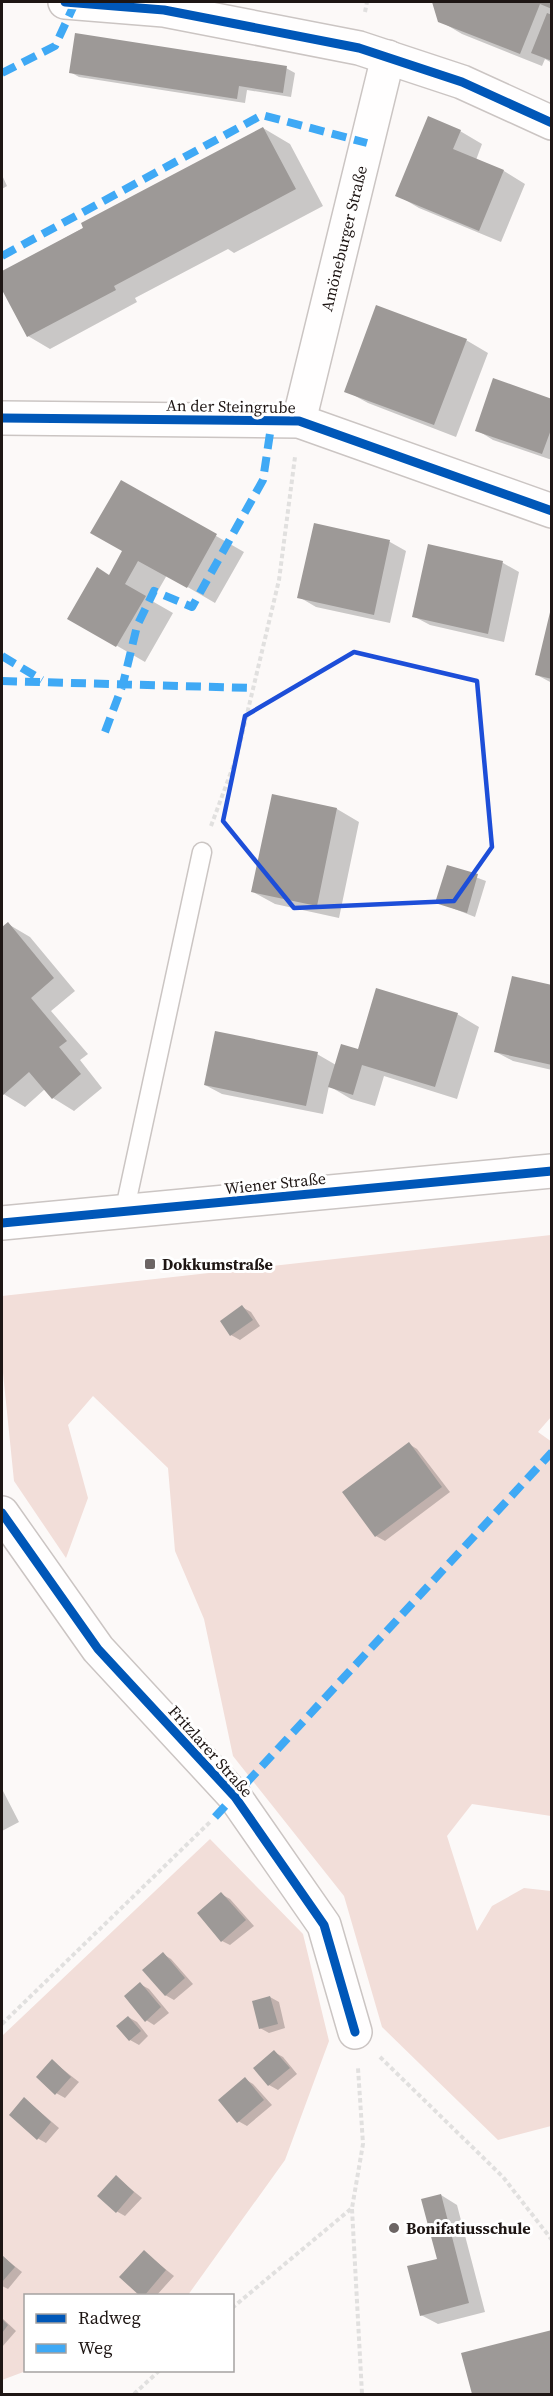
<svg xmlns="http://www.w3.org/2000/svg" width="553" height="2396" font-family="'Source Serif 4',serif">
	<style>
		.green { fill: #f2ded9 }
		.shadow { fill: #0003 }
		.building { fill: #9d9997 }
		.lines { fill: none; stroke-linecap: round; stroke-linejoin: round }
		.service-casing { stroke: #cbc5c3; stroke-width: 21 }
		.minor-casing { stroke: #cbc5c3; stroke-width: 36 }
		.path { stroke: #e1e0df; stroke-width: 4; stroke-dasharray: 4.5 3; stroke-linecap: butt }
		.service { stroke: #fffefe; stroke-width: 18 }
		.minor { stroke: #fffefe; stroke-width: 33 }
		.quiet { stroke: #3fa9f5; stroke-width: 8; stroke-dasharray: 15 8; stroke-linecap: butt }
		.cycleway-casing { stroke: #fff; stroke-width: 13 }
		.cycleway { stroke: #0057b8; stroke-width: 9 }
		.marked { fill: none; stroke: #1d4ed8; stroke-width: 4.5; stroke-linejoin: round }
		.poi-dot { fill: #6c6564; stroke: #fff; stroke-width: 2 }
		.labels { text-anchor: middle; stroke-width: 6; stroke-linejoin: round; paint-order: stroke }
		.street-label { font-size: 16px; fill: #1e1614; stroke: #fff }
		.poi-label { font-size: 16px; font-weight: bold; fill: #1e1614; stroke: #fff; text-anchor: start }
	</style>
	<rect width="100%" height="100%" fill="#fcf9f8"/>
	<path class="green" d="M551,1235V1417L538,1432L552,1442L551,1816L472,1804L447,1836L477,1931L492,1906L524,1888L551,1891V2126L498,2140L382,2027L344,1896L233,1756L204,1619L175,1551L168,1468L93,1396L68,1425L88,1498L66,1558L14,1481L2,1363V1296Z
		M210,1839L303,1934L329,2041L285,2160L188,2295L26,2296V2371L2,2380V2036Z"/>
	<path class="shadow" d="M434,2H552V63L545,59L542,66L462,34L440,21Z
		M286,68L295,73L291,97L247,90L245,103L79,77L70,72Z
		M429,118L460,131L482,144L476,160L504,171L525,184L501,242L419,208L397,195Z
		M263,128L290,144L323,206L234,253L228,249L135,298L137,302L50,349L28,336L2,287V273Z
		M2,175L7,186L2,189Z
		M466,340L488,353L456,437L368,403L346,391Z
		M552,400V460L493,440L477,430Z
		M122,482L244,552L215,603L167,575L152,601L173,613L145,662L69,618L110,577L124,551Z
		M315,524L390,542L406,551L390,623L316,607L299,597Z
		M429,546L503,563L519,572L504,642L430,625L413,616Z
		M552,611V683L537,675Z
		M273,796L337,809L359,822L339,918L275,904L253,892Z
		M448,867L486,881L475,917L437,902Z
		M8,924L30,937L75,991L51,1011L88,1054L80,1060L102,1088L74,1111L53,1098L45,1089L25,1107L2,1093V929Z
		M552,987V1070L513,1061L496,1052Z
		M457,1014L479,1027L457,1099L384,1076L375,1106L351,1099L329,1086L323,1114L222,1094L205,1085L317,1054L336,1065L359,1051Z
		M242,1307L251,1312L260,1326L240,1340L231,1335Z
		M409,1444L417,1449L450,1492L385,1541L376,1536Z
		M2,1789L19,1822L2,1831Z
		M221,1894L230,1899L254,1926L230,1945L222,1941Z
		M163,1954L171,1959L193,1984L174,2000L165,1995Z
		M140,1984L149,1989L169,2013L154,2025L146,2020Z
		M270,1997L279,2002L285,2028L269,2033L260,2028Z
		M128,2017L137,2022L148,2036L139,2045L130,2040Z
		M274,2052L283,2057L297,2074L278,2090L269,2085L255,2068Z
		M52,2061L79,2082L65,2098L56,2093Z
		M245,2079L253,2084L272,2105L247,2126L238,2121Z
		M25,2099L59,2128L46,2143L37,2138Z
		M116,2177L142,2198L125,2216L116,2211Z
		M441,2195L457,2205L485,2312L438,2324L421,2315L439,2260Z
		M144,2252L174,2276L156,2296H142Z
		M2,2256L22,2272L8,2289L2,2286Z
		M2,2318L16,2331L2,2347Z
		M552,2331V2394H473L463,2354Z"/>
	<path class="building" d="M432,2H552V9L540,4L520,54L438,22Z
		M547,13L552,15V61L531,53Z
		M75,33L287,66L283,93L239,86L237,99L69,73Z
		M428,116L461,130L453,149L504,170L479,231L395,196Z
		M263,127L296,189L114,286L116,290L27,337L2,290V271L83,228L81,223Z
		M376,305L467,339L434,425L344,392Z
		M493,378L552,399V427L542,454L475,431Z
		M121,480L217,534L187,588L138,561L125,584L146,596L116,647L67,619L97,567L109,575L122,551L90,533Z
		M314,523L390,540L374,615L297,598Z
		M428,544L503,561L488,634L412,617Z
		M551,608H552V679L535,675Z
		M272,794L337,808L317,906L251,892Z
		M447,865L478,874L467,913L435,903Z
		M8,922L54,978L31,998L67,1041L59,1047L81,1074L52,1099L29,1072L2,1096V927Z
		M512,976L552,985V1065L494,1052Z
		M376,988L458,1013L435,1087L362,1065L353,1095L328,1087L341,1044L358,1049Z
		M215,1031L318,1052L306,1106L204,1085Z
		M242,1305L253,1320L230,1336L220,1321Z
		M409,1442L442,1487L375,1537L342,1492Z
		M221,1892L246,1920L221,1942L197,1913Z
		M163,1952L185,1978L165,1996L142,1970Z
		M140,1982L161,2007L145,2022L124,1996Z
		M270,1996L278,2024L259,2029L252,2001Z
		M128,2016L141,2031L129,2041L116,2026Z
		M274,2050L290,2068L268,2086L253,2068Z
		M52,2059L71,2077L55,2095L36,2077Z
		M245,2077L264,2100L237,2123L218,2100Z
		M24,2097L51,2122L37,2140L9,2115Z
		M116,2175L134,2192L116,2213L97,2196Z
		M441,2194L469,2303L420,2316L407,2266L437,2259L421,2199Z
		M144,2250L166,2270L144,2296H140L119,2277Z
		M2,2255L15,2267L2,2282Z
		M2,2319L8,2325L2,2333Z
		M552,2330V2394H472L461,2353Z"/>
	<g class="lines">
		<g class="service-casing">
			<path id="service" d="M124,1213L202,852"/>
		</g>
		<g class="minor-casing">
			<g id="minor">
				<path d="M65,2L164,10L359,48L462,82L552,123"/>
				<path d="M2,418L299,421L552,511"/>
				<path id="s1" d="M299,421L388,57"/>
				<path d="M2,1223L552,1171"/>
				<path d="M2,1513L98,1649L235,1797L324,1925L355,2032"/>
			</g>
		</g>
		<path class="path" d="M365,12L367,2
			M211,826L237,756L279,580L295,457
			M2,2024L210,1822
			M380,2057L503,2177L552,2240
			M352,2209L362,2394
			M232,2308L352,2208L363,2144L358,2068
			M134,2394L160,2370"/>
		<use href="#service" class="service"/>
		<use href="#minor" class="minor"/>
		<path class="quiet" d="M2,73L55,46L75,3
			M2,256L262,115L367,143
			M2,656L42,680
			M2,681L253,688
			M105,732L123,684L137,626L154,591L192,607L263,480L272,420
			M215,1817L552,1452"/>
		<g class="cycleway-casing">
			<path id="cycleway" d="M65,2L164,10L359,48L462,82L552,123
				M2,418L299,421L552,511
				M2,1223L552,1171
				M2,1513L98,1649L235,1797L324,1925L355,2032"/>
		</g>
		<use href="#cycleway" class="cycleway"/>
	</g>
	<path class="marked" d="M354,652L477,681L492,847L454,901L294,908L223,821L245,716Z"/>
	<g class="poi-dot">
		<rect x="144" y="1258" width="12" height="12" rx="3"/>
		<circle cx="394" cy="2228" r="6"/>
	</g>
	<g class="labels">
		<g class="street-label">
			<text dy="6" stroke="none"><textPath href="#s1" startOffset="188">Amöneburger Straße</textPath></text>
			<text transform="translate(231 406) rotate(1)" y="6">An der Steingrube</text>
			<text transform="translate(275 1183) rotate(-6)" y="6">Wiener Straße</text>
			<text transform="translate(211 1751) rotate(48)" y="6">Fritzlarer Straße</text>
		</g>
		<g class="poi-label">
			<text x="162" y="1270">Dokkumstraße</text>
			<text x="406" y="2234">Bonifatiusschule</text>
		</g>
	</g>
	<rect width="553" height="2396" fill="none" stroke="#1e1614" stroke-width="6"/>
	<rect x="24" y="2294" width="210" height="78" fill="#ffffff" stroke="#a5a2a1" stroke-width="1.5"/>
	<rect x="36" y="2314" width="30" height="9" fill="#0057b8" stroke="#a5a2a1" stroke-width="1.5"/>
	<text x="78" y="2324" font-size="18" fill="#1e1614">Radweg</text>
	<rect x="36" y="2344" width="30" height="9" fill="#3fa9f5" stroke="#a5a2a1" stroke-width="1.5"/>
	<text x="78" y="2354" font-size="18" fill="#1e1614">Weg</text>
</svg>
